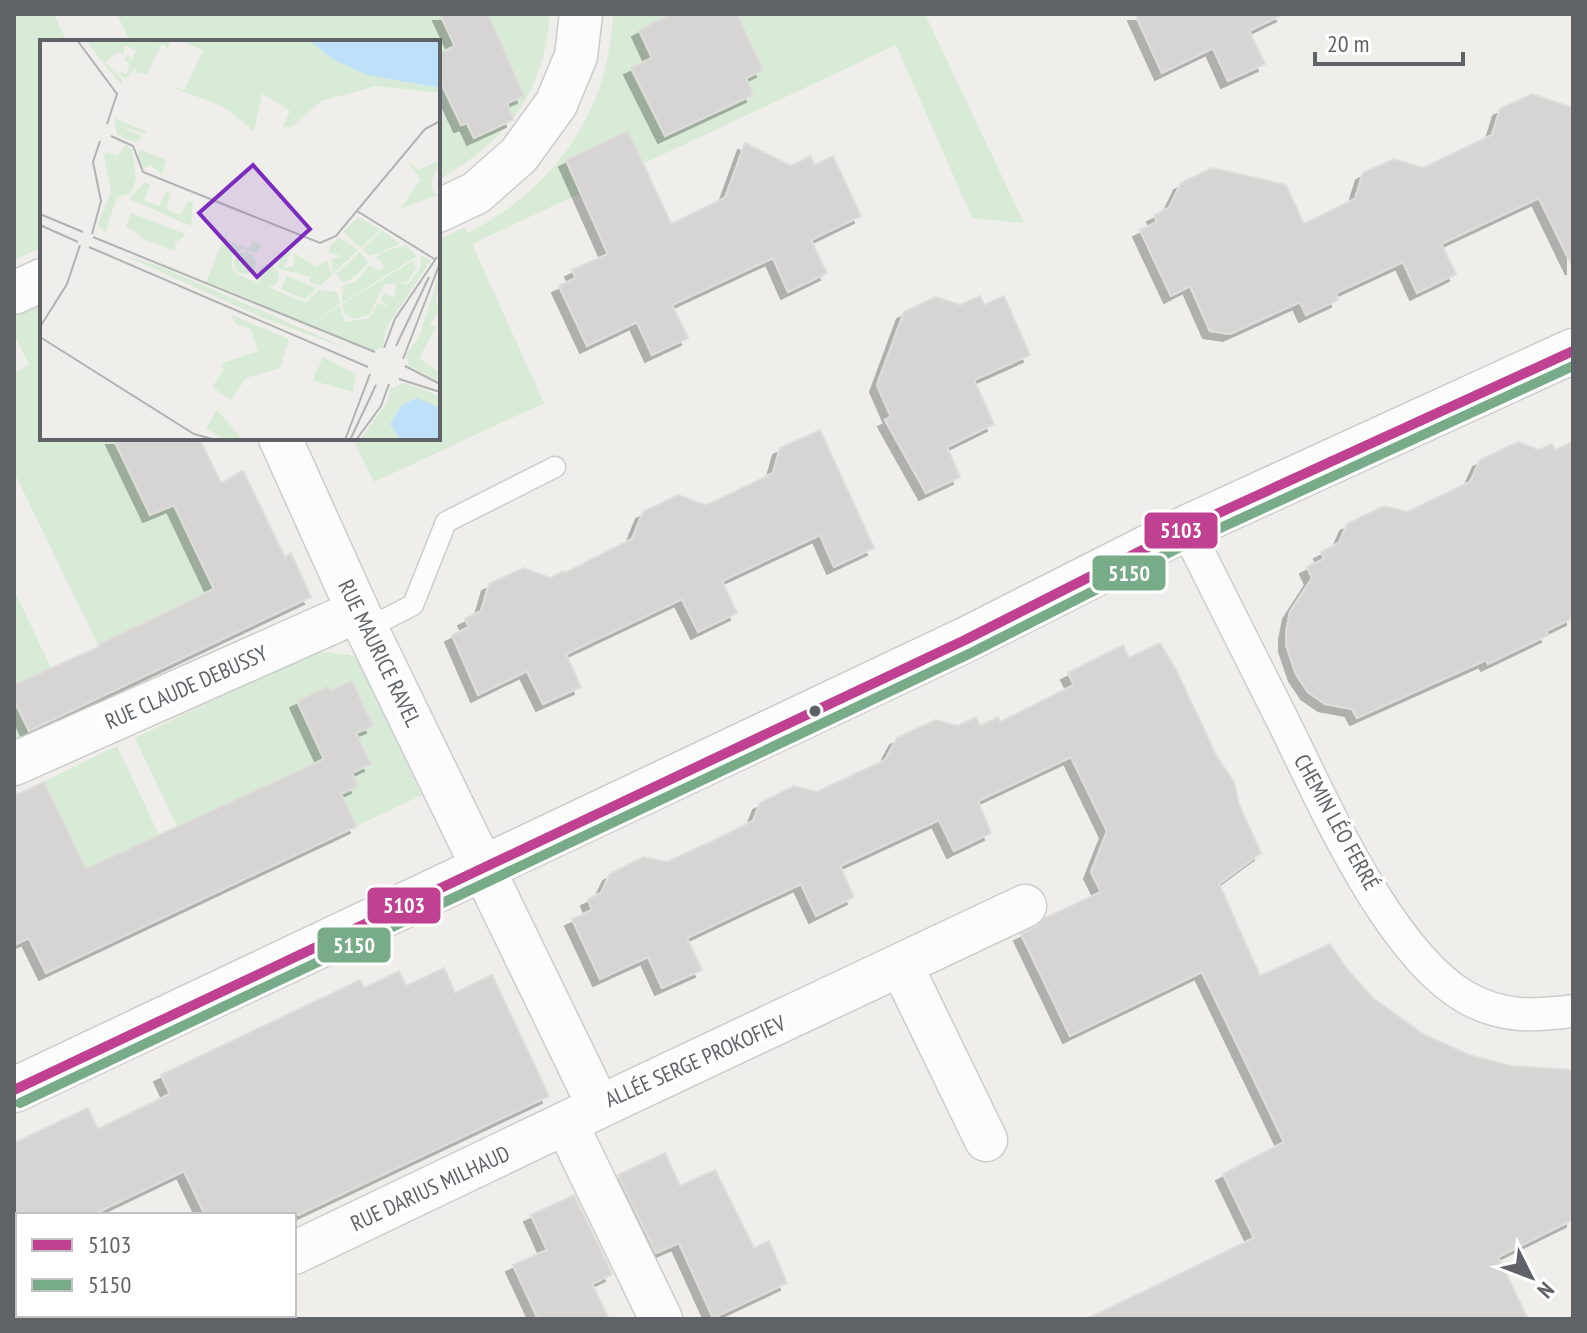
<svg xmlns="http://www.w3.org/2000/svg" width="1587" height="1333" font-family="'PT Sans Narrow',sans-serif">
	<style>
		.green { fill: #d8ebd6 }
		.building { fill: #d6d5d3; stroke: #deddd9; stroke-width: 2; filter: url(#shadow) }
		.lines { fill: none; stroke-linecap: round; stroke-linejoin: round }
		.service-casing { stroke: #cbcccc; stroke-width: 23 }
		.pedestrian-casing { stroke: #cbcccc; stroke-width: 35 }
		.minor-casing { stroke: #cbcccc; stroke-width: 45 }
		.tertiary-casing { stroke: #cbcccc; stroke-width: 47 }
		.service { stroke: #fdfcfc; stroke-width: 20 }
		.pedestrian { stroke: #fdfcfc; stroke-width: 32 }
		.minor { stroke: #fdfcfc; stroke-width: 42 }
		.tertiary { stroke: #fdfcfc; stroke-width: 44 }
		.bus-1-casing { stroke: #fff; stroke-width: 16 }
		.bus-2-casing { stroke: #fff; stroke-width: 16 }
		.bus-1 { stroke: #c04191; stroke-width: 10 }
		.bus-2 { stroke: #78ab87; stroke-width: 10 }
		.bus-dot { fill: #5f6368; stroke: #fff; stroke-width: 3 }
		.labels { text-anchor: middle; stroke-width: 7; stroke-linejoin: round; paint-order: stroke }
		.street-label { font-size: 22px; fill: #5f6368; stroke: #fff }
		.inset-road { fill: none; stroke: #b1b2b2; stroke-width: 2 }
		.view { fill: #7b2cbf; fill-opacity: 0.15; stroke: #7b2cbf; stroke-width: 4 }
		.inset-edge { fill: none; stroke: #5f6368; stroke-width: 4 }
		.line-badge { stroke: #fff; stroke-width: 3 }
		.badge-label { font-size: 22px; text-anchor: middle; font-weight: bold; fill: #fff }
	</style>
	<defs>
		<filter id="shadow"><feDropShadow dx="-7" dy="7" stdDeviation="0" flood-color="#0004"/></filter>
	</defs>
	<rect width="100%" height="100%" fill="#efeeea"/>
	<path class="green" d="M14,14H54L67,42H42V247L14,260Z
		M117,14H550C544,94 506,141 438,180V42H130Z
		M613,14H925L1024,223L972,218L896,45L472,244L544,403L374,482L352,438H438V240L465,227L468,233C554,189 609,112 613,14Z
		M42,304V438H186L190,446L201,441L220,483L243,471L284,556L291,553L311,597L174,662L152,619L98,645L14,472V373L29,365L14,334V318Z
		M14,590L51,668L27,680L48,724L14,740Z
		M316,651L356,656L422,795L210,896L135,738Z
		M117,746L192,905L46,973L29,938L14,796Z"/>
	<path class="building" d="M440,14H488L524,96L507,103L513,120L474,138L467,123L461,125L438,76V54L455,46Z
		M671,14H737L763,70L746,78L753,95L665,136L631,68L652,58L639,30Z
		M1135,14H1284L1249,31L1265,64L1228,81L1213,48L1162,73Z
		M1532,94L1573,108V268L1539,198L1441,244L1456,274L1417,293L1403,262L1336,293L1338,300L1306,315L1300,302L1230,334L1210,331L1190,286L1171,296L1140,230L1157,222L1154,215L1169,208L1181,183L1212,168L1286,185L1304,224L1355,199L1363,173L1394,159L1423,168L1492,135L1500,109Z
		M628,131L671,224L725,198L745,143L791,166L810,156L815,165L833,156L861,216L811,240L827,273L788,292L773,258L672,305L688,338L652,355L637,322L587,346L559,286L576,278L572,270L608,254L566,160Z
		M980,296L984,305L1004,296L1030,355L974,380L994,424L947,447L960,477L926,493L885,420L891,417L877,385L904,312L936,297L960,305Z
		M820,430L874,548L834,567L820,535L722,581L737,613L698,632L682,599L566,654L581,687L543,704L527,671L478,695L452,635L469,627L465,619L481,611L489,584L524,568L550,578L564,571L565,573L632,539L643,512L678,495L705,505L718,500L773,473L780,448Z
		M113,438H199L221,483L243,471L285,557L291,553L311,597L29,731L14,700V685L99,647L98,645L214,589L174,505L150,515Z
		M1518,442L1539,450L1552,444L1555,450L1573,442V618L1546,631L1548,635L1488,664L1486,660L1357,718L1352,709L1325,704L1308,692L1296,674L1286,645V633L1290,612L1312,578L1307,567L1324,559L1321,552L1339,543L1347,524L1384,506L1407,512L1470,482L1480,460Z
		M1160,643L1176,670L1217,757L1234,782L1239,805L1261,853L1219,884L1260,976L1330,944L1346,968L1373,998L1423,1034L1469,1055L1511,1066L1573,1070V1220L1498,1257L1528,1319H1087L1254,1238L1223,1174L1284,1142L1202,972L1070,1036L1021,934L1036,927L1045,918L1101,892L1091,872L1107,831L1071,757L978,801L991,833L954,851L939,820L840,866L854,897L816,916L801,884L687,938L702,970L662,988L648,957L600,979L572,919L592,910L588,899L601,893L610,874L643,857L667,862L717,839L753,821L760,803L794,786L817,792L857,773L885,760L897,738L935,720L958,726L976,717L980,726L998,717L1000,722L1074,685L1068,673L1123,645L1129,658Z
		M352,681L373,726L356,733L371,764L352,773L358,786L341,794L357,826L46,973L29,938L14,945V796L44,782L86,869L324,759L297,701L327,687L332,690Z
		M444,968L455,993L492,975L549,1096L298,1215H205L184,1171L92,1215H14V1143L88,1108L98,1129L170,1094L161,1075L360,980L364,988L399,971L406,986Z
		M665,1153L680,1186L715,1170L754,1248L769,1241L787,1283L713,1318L679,1243L656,1253L618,1175Z
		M574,1195L612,1274L592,1284L609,1319H538L513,1265L547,1250L531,1215Z"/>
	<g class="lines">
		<g class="service-casing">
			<path id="service" d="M368,628L413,605L446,522L555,467"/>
		</g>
		<g class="pedestrian-casing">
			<path id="pedestrian" d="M1186,528C1218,593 1251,658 1284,723C1323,802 1389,954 1467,998C1503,1018 1534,1016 1573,1011"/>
		</g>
		<g class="minor-casing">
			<path id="minor" d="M438,211L476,193L519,155L556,104L576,56L581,14
				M14,293L42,280
				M280,438L358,611L599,1107L1025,906
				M14,764L358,611
				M901,965L986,1140
				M566,1123L661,1319
				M294,1253L599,1107
				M154,1319L163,1315"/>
		</g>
		<g class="tertiary-casing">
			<path id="tertiary" d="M14,1090L965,640L1186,528L1573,351"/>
		</g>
		<use href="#service" class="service"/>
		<use href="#pedestrian" class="pedestrian"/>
		<use href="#minor" class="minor"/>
		<use href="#tertiary" class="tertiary"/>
		<g class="bus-1-casing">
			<path id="bus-1" d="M14,1090L965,640L1186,528L1573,351"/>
		</g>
		<g class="bus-2-casing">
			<path id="bus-2" d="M20,1103L971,653L1192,541L1573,366"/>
		</g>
		<use href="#bus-1" class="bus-1"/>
		<use href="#bus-2" class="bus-2"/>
	</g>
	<circle class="bus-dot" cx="815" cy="711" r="7"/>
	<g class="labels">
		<g class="street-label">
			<text transform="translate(380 653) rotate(64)" y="8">RUE MAURICE RAVEL</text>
			<text transform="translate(186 687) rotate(-24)" y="8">RUE CLAUDE DEBUSSY</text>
			<text transform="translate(1337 822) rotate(61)" y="8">CHEMIN LÉO FERRÉ</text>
			<text transform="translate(695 1061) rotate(-24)" y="8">ALLÉE SERGE PROKOFIEV</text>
			<text transform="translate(430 1188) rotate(-25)" y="8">RUE DARIUS MILHAUD</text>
		</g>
	</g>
	<g transform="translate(40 40)">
		<rect width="400" height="400" fill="#efeeea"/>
		<path d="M45,0H132L128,8L122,3L107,34L97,33L96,27L86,39L78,32L87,34L90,24L85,20L88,13L91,21L96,11L85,5L84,15L78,12L65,22L81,38L83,47ZM141,0H324L400,25V53L336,46L281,61L252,87H243L250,71L222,53L214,91L182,66L128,46L144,50L163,11ZM74,78L106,91L105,94L78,85L103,97L95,102L77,95ZM86,105L92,110L96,139L91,153L77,157L65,193L58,184L71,152L64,116L66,112L77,116ZM102,110L126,120L122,135L111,125L103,128L97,115ZM365,119L378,130L400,120L391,143L394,154H400L360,169L381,139ZM105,142L110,145L104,160L119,166L126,152L131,153L126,169L141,175L148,161L153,162L151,186L89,159ZM91,173L143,193L145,196L135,203V211L104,199L86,186ZM319,177L340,189L321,208L303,192ZM188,188L186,200L209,209L213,201L222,205L216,213L203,209L193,214L191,226L197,234L266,263L279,250L297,252L300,264L271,284L300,266L305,282L329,278L338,263L349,267L340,260L344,253L354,258L356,243L368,244L380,229L381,216L391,220L346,288L343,307L333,311L166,242ZM342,190L360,204L330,216L322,210ZM299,197L318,210L293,234L291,219L302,216L289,213L290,206ZM366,205L377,216L302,263L303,246L316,241L330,225L339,231L344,226L336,218L340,213ZM244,209L251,212L244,228L254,226V213L277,227L287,220L292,235L280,246L270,242L271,237L237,228ZM194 223a11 11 0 1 1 22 0a11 11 0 1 1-22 0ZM320,212L328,222L315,237L311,235L313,239L302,242L296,234ZM83,215L119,226L311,310L226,279ZM373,221L376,228L368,241L344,245L329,275L314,279L304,273L302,264ZM217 236a11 11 0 1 1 22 0a11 11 0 1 1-22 0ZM400,233L396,262L400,269L390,284L396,287L379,318L400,333V342L369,326L366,314L379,297ZM247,236L274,247L275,250L265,259L241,249ZM190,274L249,299L240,328L206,338L191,360L172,347L183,331L182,323L218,311L211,289L196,284ZM278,315L276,334L283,317L316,334L313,352L274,341ZM364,343L400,356V400L321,399L348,361L350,349ZM177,370L203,400H184L166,388Z" fill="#d8ebd6"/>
		<path d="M269,0H400V48L328,35L294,20ZM377,358L400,368V400H361L350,384L362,365Z" fill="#bfe0f9"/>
		<path class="inset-road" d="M37,0L77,54L67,84M71,96L93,106L103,132L280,203L296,196L385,89L400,81M317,171L396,220M0,174L43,192M0,185L38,202M52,194L61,161L53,122L60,101M53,197L335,312M49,207L328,327M0,287L27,244L40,205M0,297L154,394L176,400M356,306L389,237M344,308L355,279L397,217M363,319L400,223M365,326L400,344M359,339L400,352M305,400L330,334M310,400L336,345M316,400L341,366L349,344"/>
		<path class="view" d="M213,125L270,189L217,237L159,173Z"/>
		<rect width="400" height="400" class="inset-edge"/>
	</g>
	<g class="line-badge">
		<rect x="1143" y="511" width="76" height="39" rx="8" fill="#c04191"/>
		<rect x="1091" y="554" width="76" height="38" rx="8" fill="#78ab87"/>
		<rect x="366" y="886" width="76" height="39" rx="8" fill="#c04191"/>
		<rect x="316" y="926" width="76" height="38" rx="8" fill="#78ab87"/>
	</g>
	<g class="badge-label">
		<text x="1181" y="538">5103</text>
		<text x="1129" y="581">5150</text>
		<text x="404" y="913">5103</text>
		<text x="354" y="953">5150</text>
	</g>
	<rect width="1587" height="1333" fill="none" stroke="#5f6368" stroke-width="32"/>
	<rect x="16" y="1213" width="280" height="104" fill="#ffffff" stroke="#bfc1c3" stroke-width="2"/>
	<rect x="32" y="1239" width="40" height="12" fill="#c04191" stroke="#bfc1c3" stroke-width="2"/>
	<text x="88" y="1253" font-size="24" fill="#5f6368">5103</text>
	<rect x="32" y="1279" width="40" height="12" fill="#78ab87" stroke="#bfc1c3" stroke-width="2"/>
	<text x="88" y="1293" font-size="24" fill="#5f6368">5150</text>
	<g transform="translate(1531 1277) rotate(132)" stroke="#ffffff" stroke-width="6" paint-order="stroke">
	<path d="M0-6L14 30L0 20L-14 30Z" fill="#5f6368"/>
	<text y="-12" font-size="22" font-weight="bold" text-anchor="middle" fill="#5f6368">N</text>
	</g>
	<path d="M1315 52v12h148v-12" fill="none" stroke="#5f6368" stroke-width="4"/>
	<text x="1327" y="52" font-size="24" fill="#5f6368" stroke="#ffffff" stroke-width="6" paint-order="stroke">20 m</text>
</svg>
